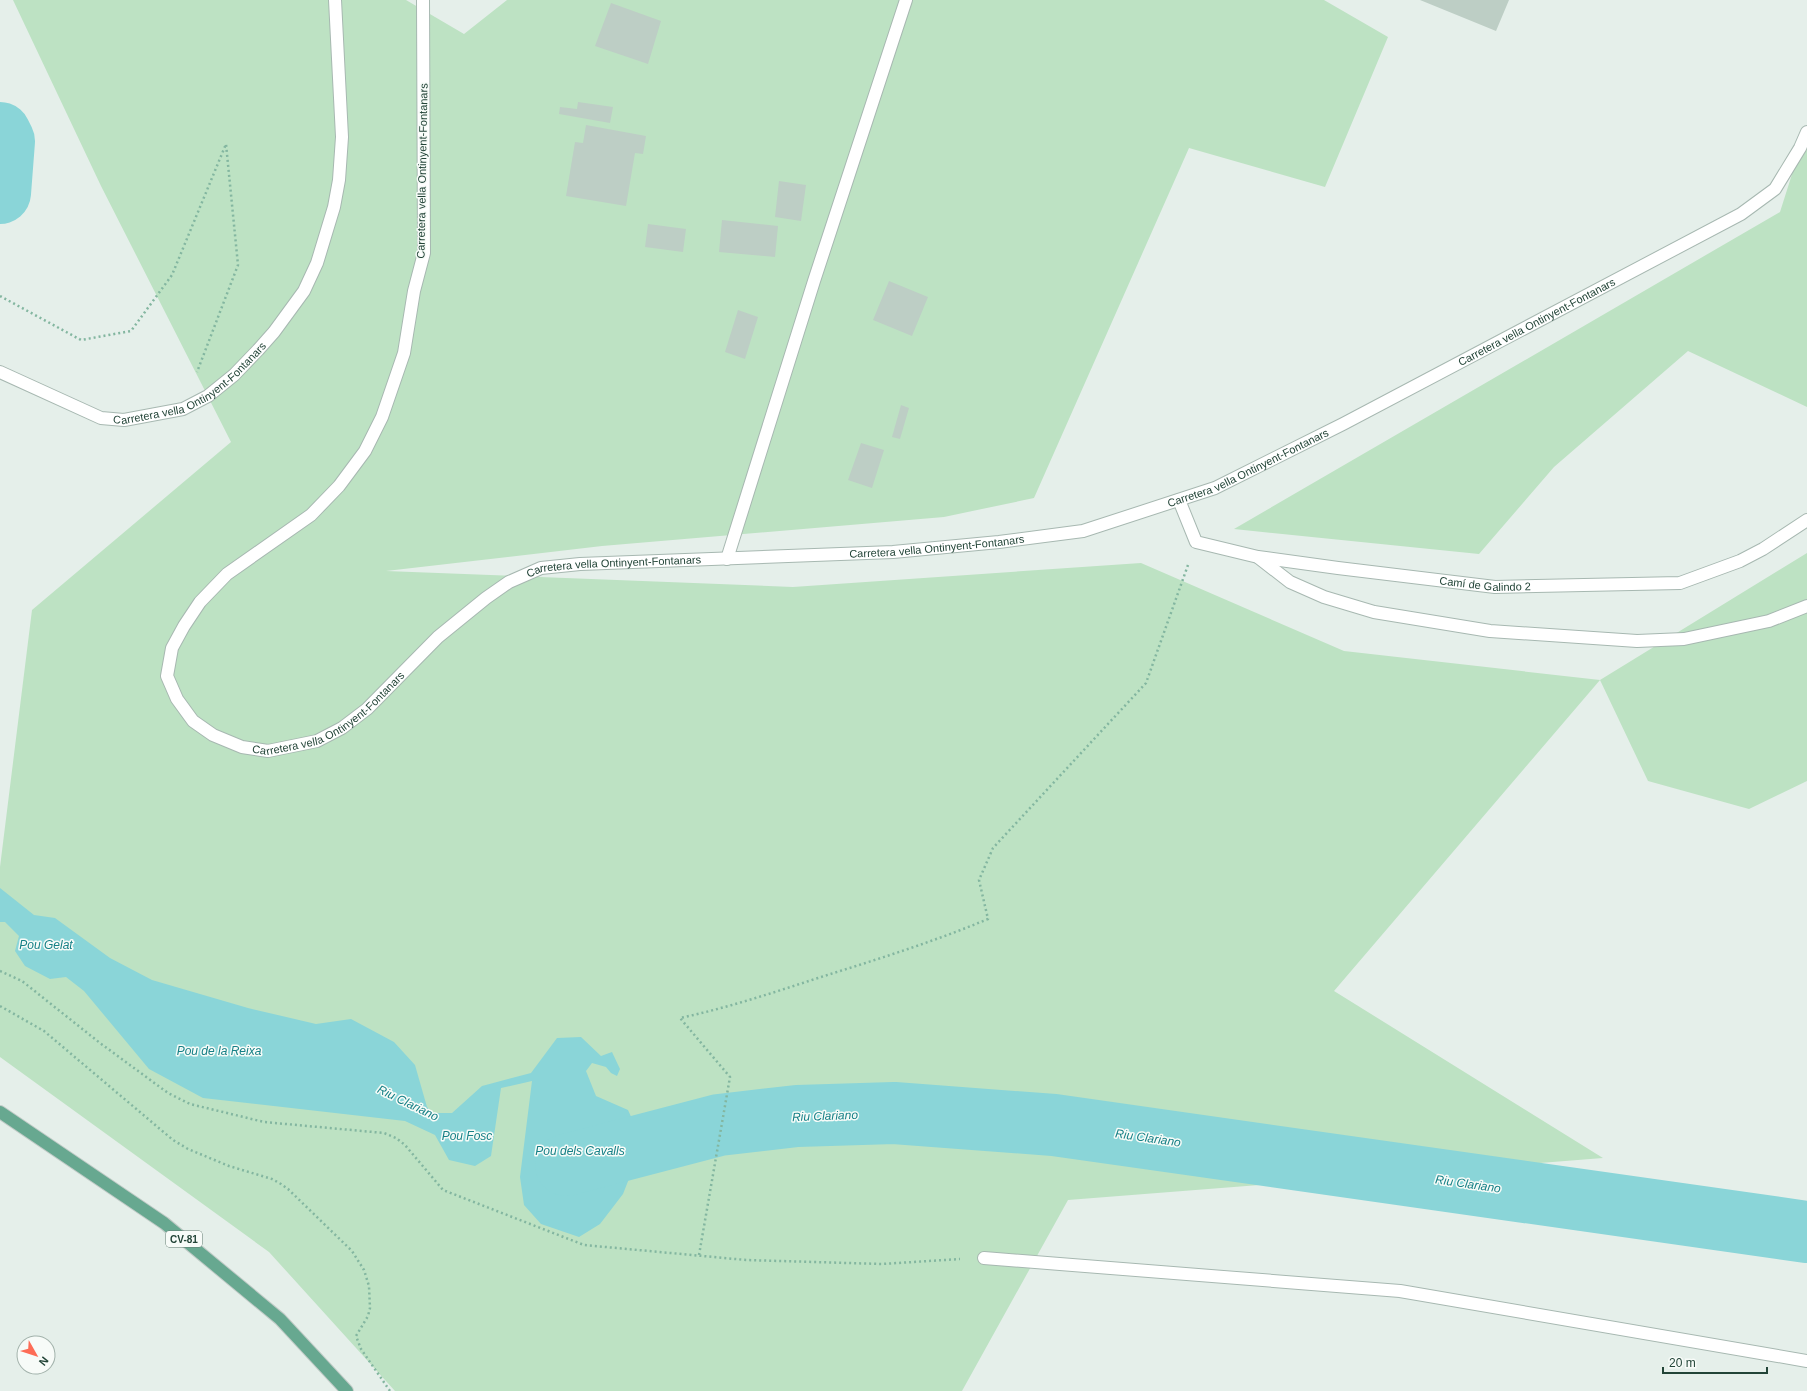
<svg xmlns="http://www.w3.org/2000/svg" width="1807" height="1391" font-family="Arial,sans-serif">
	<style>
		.green { fill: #bde2c3 }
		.water { fill: #8ad5d8 }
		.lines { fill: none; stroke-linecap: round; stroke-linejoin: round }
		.river { stroke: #8ad5d8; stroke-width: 62 }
		.building { fill: #bdcec5 }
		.service-casing { stroke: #a7b8b1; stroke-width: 14 }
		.tertiary-casing { stroke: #a7b8b1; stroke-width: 14 }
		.primary-casing { stroke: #c1cbc7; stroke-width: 14 }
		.path { stroke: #83b6a0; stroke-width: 2.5; stroke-dasharray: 2 3; stroke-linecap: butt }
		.service { stroke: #fff; stroke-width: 12 }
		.tertiary { stroke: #fff; stroke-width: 12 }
		.primary { stroke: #67a890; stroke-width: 12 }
		.labels { text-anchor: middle; stroke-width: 3; stroke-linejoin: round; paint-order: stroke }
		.shield { fill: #f7fbf8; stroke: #627b71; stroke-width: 1 }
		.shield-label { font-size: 10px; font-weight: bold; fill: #224437 }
		.street-label { font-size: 11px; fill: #224437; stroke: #f7fbf8 }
		.water-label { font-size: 12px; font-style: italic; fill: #168086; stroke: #f7fbf8 }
	</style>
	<rect width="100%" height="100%" fill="#e5efea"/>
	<path class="green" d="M13,0H406L464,34L507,0H1324L1388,37L1325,187L1189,148L1034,498L944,517L602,546L386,571L793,587L1141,563L1344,651L1600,680L1807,553V781L1749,809L1648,781L1600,680L1334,991L1603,1158L1068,1200L962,1391H395L269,1252L0,1057V867L32,610L231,442L101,186Z
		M1807,127V407L1688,351L1554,467L1479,554L1234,529L1780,212Z"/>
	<path class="water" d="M0,888L34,915L55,918L110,958L152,980L248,1008L316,1024L351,1019L394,1042L415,1065L427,1107L433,1113H452L482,1086L531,1073L557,1038L581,1037L601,1056L612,1052L620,1069L617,1076L611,1073L606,1067L592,1063L586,1071L596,1096L628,1110L638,1132L651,1142L634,1166L623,1194L600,1224L579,1237L541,1224L524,1205L520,1177L532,1081L501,1088L491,1156L475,1166L449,1160L435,1135L405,1121L203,1098L149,1069L84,991L66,977L50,979L25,966L15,951L19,936L5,922H0Z"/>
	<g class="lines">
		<path class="river" d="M0,133L4,141L0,193
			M566,1165L719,1125L797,1116L894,1113L1054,1125L1807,1232"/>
	</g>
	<path class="building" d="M1420,0H1509L1496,31Z
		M611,3L661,21L648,64L595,46Z
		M578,102L613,107L610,123L559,114L560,107L577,109Z
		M586,125L646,136L643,154L635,153L626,206L566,196L575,142L583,143Z
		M779,181L806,185L801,221L775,217Z
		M722,220L778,226L775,257L719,252Z
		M648,224L686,229L683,252L645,247Z
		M889,281L928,297L912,336L873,320Z
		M738,310L758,317L745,359L725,352Z
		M901,405L909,408L900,439L892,437Z
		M861,443L884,450L872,488L848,480Z"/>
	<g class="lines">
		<g class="service-casing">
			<g id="service">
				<path id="s1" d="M1179,500L1196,542L1258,557L1338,568L1495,587L1680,583L1740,561L1763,549L1807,520"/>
				<path d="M1259,558L1290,582L1324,597L1374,612L1490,631L1637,641L1684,639L1769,621L1807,606"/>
				<path d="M727,559L814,281L906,0"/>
				<path d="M984,1258L1400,1291L1807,1361"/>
			</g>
		</g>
		<g class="tertiary-casing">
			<g id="tertiary">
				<path id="s2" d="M423,0L424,253L414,291L404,353L382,417L365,451L339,486L311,515L227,574L200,602L184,626L172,648L167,676L177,699L193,721L213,735L242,747L268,751L317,741L342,728L367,709L438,637L486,598L509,582L541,568L580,564L893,552L999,542L1083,531L1215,488L1343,424L1741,214L1775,189L1800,148L1807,132"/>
				<path id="s3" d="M0,372L101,418L124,420L183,409L208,396L234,375L258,350L274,332L304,291L317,263L334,207L339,180L342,137L335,0"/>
			</g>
		</g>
		<g class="primary-casing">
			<path id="primary" d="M0,1112L164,1223L280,1319L347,1391"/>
		</g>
		<path class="path" d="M0,296L81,340L131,331L172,275L226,144L238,265L197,372
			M0,971L22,981L100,1043L168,1093L190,1104L264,1122L384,1133L396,1138L405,1145L443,1190L584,1245L746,1260L882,1264L960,1259
			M0,1006L44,1031L173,1140L188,1149L229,1166L272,1179L281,1184L288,1189L352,1251L364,1270L369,1286L370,1308L368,1316L356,1336L361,1349L390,1391
			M699,1255L730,1077L680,1018C727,1008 772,993 818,978C875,960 933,942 988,919L979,880L993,848L1146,683L1188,565"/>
		<use href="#service" class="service"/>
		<use href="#tertiary" class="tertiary"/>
		<use href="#primary" class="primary"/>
	</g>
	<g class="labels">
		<rect class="shield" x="166" y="1231" width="36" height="16" rx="3"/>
		<g class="shield-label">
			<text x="184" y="1243">CV-81</text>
		</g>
		<g class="street-label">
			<text transform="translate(422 171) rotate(-89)" y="4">Carretera vella Ontinyent-Fontanars</text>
			<text dy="4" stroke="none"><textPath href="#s2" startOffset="2283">Carretera vella Ontinyent-Fontanars</textPath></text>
			<text dy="4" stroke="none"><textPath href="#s3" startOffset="211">Carretera vella Ontinyent-Fontanars</textPath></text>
			<text dy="4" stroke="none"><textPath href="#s2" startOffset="1959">Carretera vella Ontinyent-Fontanars</textPath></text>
			<text dy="4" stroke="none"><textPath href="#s2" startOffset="1635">Carretera vella Ontinyent-Fontanars</textPath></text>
			<text dy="4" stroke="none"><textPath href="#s2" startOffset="1311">Carretera vella Ontinyent-Fontanars</textPath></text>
			<text dy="4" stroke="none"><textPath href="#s1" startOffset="338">Camí de Galindo 2</textPath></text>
			<text dy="4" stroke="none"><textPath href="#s2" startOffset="975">Carretera vella Ontinyent-Fontanars</textPath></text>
		</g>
		<g class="water-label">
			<text x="46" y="949">Pou Gelat</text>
			<text x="219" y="1055">Pou de la Reixa</text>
			<text transform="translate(408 1103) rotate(26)" y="4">Riu Clariano</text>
			<text transform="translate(825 1116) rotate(-2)" y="4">Riu Clariano</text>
			<text x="467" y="1140">Pou Fosc</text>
			<text transform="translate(1148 1138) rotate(8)" y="4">Riu Clariano</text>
			<text x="580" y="1155">Pou dels Cavalls</text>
			<text transform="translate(1468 1184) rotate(8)" y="4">Riu Clariano</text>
		</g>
	</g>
	<g transform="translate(36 1355) rotate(129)"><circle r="19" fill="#f7fbf8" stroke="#a2b2ab"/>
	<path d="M0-3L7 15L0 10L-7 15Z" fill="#fd6c56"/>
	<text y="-6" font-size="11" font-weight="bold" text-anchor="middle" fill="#224437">N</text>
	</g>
	<path d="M1663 1367v6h104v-6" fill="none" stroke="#224437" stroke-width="2"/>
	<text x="1669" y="1367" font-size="12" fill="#224437" stroke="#f7fbf8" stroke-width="3" paint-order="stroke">20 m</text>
</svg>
